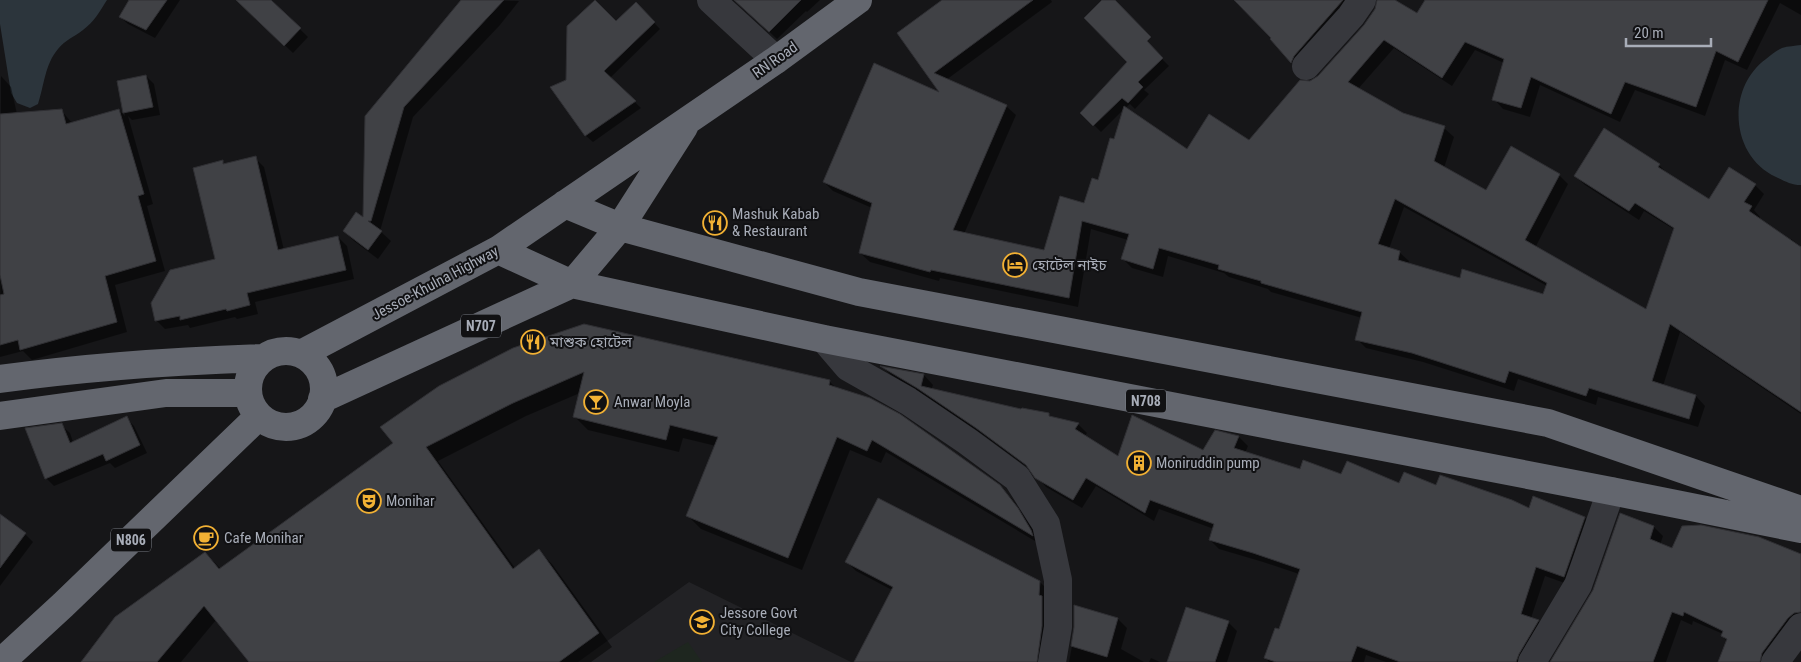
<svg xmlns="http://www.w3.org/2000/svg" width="1801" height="662" font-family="'Roboto Condensed','Noto Sans Bengali',sans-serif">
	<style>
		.built { fill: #222225 }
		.green { fill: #1e261f }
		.water { fill: #2c353c }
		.shadow { fill: #0007; fill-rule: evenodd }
		.building { fill: #404145; stroke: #303034; fill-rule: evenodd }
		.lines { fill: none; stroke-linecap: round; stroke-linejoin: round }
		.minor { stroke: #37383d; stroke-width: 28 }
		.highway { stroke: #63666e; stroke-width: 28 }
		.labels { text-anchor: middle; stroke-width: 4; stroke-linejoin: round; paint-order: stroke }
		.shield { fill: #111113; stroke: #7b7e86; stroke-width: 1 }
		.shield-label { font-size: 14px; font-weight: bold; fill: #a8adb8 }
		.street-label { font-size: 15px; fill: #a8adb8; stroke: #111113 }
		.poi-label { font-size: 15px; fill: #a8adb8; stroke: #111113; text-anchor: start }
	</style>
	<rect width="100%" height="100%" fill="#161618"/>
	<path class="built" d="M689,582L851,662H578Z"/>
	<path class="green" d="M688,642L702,662H654Z"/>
	<path class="water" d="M0,0H107C100,11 94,22 83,30C74,37 65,40 58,49C45,64 44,86 38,104L30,108L17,103L11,93L0,24Z
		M1801,45V185C1791,185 1785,181 1776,177C1730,156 1726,88 1766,59C1771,55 1777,50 1782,48C1788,46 1795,46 1801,45Z"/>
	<path class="shadow" d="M131,0H180L155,38L128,24L120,17Z
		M237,0H270L308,37L293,53Z
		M472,0L519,1L500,25L413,117L380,231L391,241L378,259L354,241L344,231L365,220L366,117Z
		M736,0H820L807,12L806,11L777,39Z
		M944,0H1051L1052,2L946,80L1006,106L1016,115L964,234L1045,251L1085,205L1098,182L1115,140L1124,109L1101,132L1082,113L1129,62L1103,0L1169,66L1144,90L1149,94L1135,109L1130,104L1125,108L1188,151L1250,142L1311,82L1318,77L1365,26L1376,9L1379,0H1392L1418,15L1426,0H1801V15L1780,3L1747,70L1725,60L1705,116L1635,90L1620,122L1540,85L1530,117L1503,109L1494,99L1504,63L1475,50L1452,86L1394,48L1358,89L1402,114L1444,128L1454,137L1444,168L1486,192L1559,175L1568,184L1535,248L1647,310L1675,230L1644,211L1639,220L1585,185L1575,176L1659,165L1668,174L1709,201L1755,185L1764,194L1754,210L1760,217L1759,219L1790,241L1791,239L1801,247V414L1680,332L1663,386L1696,396L1705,406L1698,427L1598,397L1596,405L1518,379L1514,391L1423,362L1366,348L1357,339L1362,318L1271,292L1268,289L1229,277L1224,273L1168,256L1163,277L1132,268L1123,259L1128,240L1091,229L1078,307L940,278L939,281L870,262L860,253L872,208L833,191L824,182L943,94L898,33ZM1404,207L1547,286L1543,295L1461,279L1408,264L1409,261L1399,252L1389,249Z
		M1235,0H1359L1301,71L1272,40L1273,38Z
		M636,4L660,29L610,78L641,108L593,142L586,136L552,88L567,81L616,23Z
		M1,76L11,87L17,114L61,110L72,123L119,110L125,116L118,82L146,76L154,84L160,115L132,120L128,116L153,204L147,206L165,271L115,285L127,332L32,360L23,351L0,357Z
		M255,158L264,167L284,250L338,237L347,246L354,279L255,302L258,314L237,319L235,317L190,328L188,325L165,329L156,320L216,260L222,162L225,165Z
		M513,350L829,381L837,389L999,486L1013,500L1045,547L886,452L881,463L850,450L802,570L701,529L688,516L716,446L683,438L679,452L588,430L574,416L580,393L526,416L438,461L515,568L539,551L552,564L612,647L591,662H251L216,620L181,662H83L205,553L221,569L395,443Z
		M884,368L924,375L933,385L931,390L1022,411L1048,414L1052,418L1078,424L1087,433L1084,437L1118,458L1204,452L1216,432L1239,437L1248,446L1245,453L1301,470L1400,485L1436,487L1530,510L1585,518L1594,527L1573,586L1545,576L1531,618L1538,621L1548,630L1528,662H1386L1366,655L1364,662H1269L1265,657L1280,631L1299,574L1263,562L1219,549L1210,540L1214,529L1159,509L1154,521L1096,486L1082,508L1046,487L1031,470L986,437L927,397L891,375Z
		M126,418L134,426L147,453L115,468L110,463L54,486L46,478L61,425L70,433L73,442Z
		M0,527L25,534L33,542L0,586Z
		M1654,527L1663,536L1660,545L1672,550L1801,555V624L1771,662H1719L1727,641L1722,636L1723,634L1693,621L1692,625L1681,620L1666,662H1552Z
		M847,562L1040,582L1049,591L1047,662H864L892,590L856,571Z
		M1118,619L1127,628L1121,649L1144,662H1069L1075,630Z
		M1228,622L1237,631L1227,662H1169Z
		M1151,658L1160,662H1149Z"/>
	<path class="building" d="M129,0H167L146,30L119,17Z
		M236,0H271L301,28L284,46Z
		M461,0H504L404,107L371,221H368L382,231L368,250L343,231L356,212L363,217L365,116Z
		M595,0L616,21L636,2L655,22L604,71L636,101L585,136L550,87L566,80L567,26Z
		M734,0H801L769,32Z
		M942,0H1033L934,73L1007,105L953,230L1044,250L1060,196L1084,203L1092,178L1098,180L1110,138L1114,139L1124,106L1187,149L1209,114L1249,140L1300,80L1310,81L1318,76L1364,25L1375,9L1377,0H1395L1417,13L1425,0H1768L1738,62L1716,51L1696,107L1625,82L1611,114L1531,77L1521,108L1492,100L1504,59L1465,42L1442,78L1384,40L1348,82L1403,113L1445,126L1434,161L1486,190L1511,146L1560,174L1525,240L1646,309L1674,228L1635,203L1629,211L1574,176L1604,128L1660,164L1658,167L1709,199L1729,167L1756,184L1744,202L1752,206L1749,211L1801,247V412L1670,324L1652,381L1696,395L1689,419L1589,388L1586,396L1509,371L1505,383L1412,353L1355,340L1362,312L1261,283V281L1218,269L1219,265L1159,248L1153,269L1121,259L1129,234L1082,221L1069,298L931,270L930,272L859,253L872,203L823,182L874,63L939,92L897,33ZM1395,199L1547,283L1543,294L1462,269L1460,278L1398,260L1400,251L1378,244Z
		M1102,0H1115L1151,37L1147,41L1163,58L1138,82L1143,87L1128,103L1122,98L1093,126L1080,113L1127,62L1084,18Z
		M1234,0H1343L1294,56L1291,63L1270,39L1271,38Z
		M146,75L153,107L123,113L117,81Z
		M62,109L66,124L119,109L144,194L138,196L156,261L105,276L117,322L20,350L18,340L0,345V295L4,294L0,275V114Z
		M256,156L278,250L338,236L346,270L247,293L250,305L227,311L226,309L180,320V316L155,321L151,303L170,270L215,259L193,168L223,160V164Z
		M584,324L830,380L829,385L870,398L900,414L1000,485L1018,508L1031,530L1033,536L872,440L867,451L837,437L788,558L686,516L718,437L670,425L666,440L573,417L584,372L513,403L426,447L513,569L539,549L599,633L559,662H249L204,606L157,662H81L115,617L205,552L219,569L393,443L380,427L439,386L513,348Z
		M880,366L924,374L921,386L1021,409L1022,408L1049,413V416L1079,423L1075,429L1118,456L1132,415L1203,450L1215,430L1239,436L1234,448L1300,469L1303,460L1341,474L1347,461L1399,483L1404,472L1436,485L1440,475L1512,500L1529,508L1533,496L1585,517L1564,577L1536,567L1521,614L1539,620L1519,654L1516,662H1400L1357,646L1351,662H1276L1264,658L1275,628L1279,629L1300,569L1253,553L1209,540L1214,524L1150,500L1145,513L1086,478L1073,500L1035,478L1026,465L976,428L917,388Z
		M127,416L140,445L106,461L103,454L45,479L25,428L62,423L70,443Z
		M878,498L1040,581L1039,595L1042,596V626L1037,662H854L893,587L845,562Z
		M1620,513L1654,526L1650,539L1672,548L1682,526L1701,525L1759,537L1801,554V612L1794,613L1788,618L1762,653L1760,662H1718L1727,639L1721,636L1723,631L1684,612L1683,616L1672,612L1653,662H1550L1593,590Z
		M0,514L26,533L0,568Z
		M1074,605L1118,618L1107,657L1071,646L1074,627Z
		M1186,607L1229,621L1215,662H1167Z"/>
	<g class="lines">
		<path class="minor" d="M711,0L776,60
			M1306,66L1351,16L1362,0
			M824,339L848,367L908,401L967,441L1017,478L1046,524L1058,580V627L1052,662
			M1532,662L1578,585L1611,491
			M1775,662L1801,627"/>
		<path class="highway" d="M565,204L620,227L859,292L1548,423L1801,510
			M498,250L572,284L824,339L1611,491L1801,529
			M248 389a38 38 0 1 1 76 0a38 38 0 1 1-76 0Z
			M301,354L498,250L776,60L858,0
			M0,379C87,367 176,361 264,358
			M322,399L572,284L620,227L684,127
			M0,416L166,393H248
			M1,662L63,605L259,416"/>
	</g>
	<defs>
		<g id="restaurant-ring" transform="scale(1.25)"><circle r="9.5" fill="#111113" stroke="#f2b134" stroke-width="1.5"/><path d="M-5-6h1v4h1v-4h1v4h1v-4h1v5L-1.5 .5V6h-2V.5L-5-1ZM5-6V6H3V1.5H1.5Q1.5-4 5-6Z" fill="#f2b134"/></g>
		<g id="hotel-ring" transform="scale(1.25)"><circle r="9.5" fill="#111113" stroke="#f2b134" stroke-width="1.5"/><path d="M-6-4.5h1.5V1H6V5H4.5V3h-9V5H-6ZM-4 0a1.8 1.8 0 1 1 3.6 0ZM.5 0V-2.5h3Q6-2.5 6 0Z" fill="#f2b134"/></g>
		<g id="bar-ring" transform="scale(1.25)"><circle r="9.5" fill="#111113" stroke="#f2b134" stroke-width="1.5"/><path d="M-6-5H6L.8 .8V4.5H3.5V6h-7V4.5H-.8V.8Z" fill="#f2b134"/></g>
		<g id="building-ring" transform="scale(1.25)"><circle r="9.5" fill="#111113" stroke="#f2b134" stroke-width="1.5"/><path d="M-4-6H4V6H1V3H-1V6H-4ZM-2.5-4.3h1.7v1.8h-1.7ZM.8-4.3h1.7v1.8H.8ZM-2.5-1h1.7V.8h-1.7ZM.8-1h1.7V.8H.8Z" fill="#f2b134"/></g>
		<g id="theatre-ring" transform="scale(1.25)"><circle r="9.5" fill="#111113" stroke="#f2b134" stroke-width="1.5"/><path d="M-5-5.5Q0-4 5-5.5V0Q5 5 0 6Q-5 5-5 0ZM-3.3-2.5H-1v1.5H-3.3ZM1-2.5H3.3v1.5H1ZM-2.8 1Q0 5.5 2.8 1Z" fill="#f2b134"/></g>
		<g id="cafe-ring" transform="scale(1.25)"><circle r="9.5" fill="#111113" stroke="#f2b134" stroke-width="1.5"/><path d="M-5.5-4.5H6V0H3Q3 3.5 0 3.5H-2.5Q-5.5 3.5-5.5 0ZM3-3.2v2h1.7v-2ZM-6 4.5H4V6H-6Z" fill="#f2b134"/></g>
		<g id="university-ring" transform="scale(1.25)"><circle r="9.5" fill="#111113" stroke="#f2b134" stroke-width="1.5"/><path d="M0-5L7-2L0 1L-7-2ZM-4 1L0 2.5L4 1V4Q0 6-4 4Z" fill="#f2b134"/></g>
	</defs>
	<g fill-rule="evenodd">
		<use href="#restaurant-ring" x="715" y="223"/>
		<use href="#hotel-ring" x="1015" y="265"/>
		<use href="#restaurant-ring" x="533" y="342"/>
		<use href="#bar-ring" x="596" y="402"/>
		<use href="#building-ring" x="1139" y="463"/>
		<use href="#theatre-ring" x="369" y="501"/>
		<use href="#cafe-ring" x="206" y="538"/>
		<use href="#university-ring" x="702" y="622"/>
	</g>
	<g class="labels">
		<g class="shield">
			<rect x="461" y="314.5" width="40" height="23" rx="4"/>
			<rect x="1126" y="389.5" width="40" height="23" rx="4"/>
			<rect x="111" y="528.5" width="40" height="23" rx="4"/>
		</g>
		<g class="shield-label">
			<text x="481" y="331">N707</text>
			<text x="1146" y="406">N708</text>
			<text x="131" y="545">N806</text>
		</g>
		<g class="street-label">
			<text transform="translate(775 60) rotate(-35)" y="5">RN Road</text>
			<text transform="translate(435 283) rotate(-28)" y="5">Jessoe-Khulna Highway</text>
		</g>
		<g class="poi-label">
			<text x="732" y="219">Mashuk Kabab<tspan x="732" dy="17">&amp; Restaurant</tspan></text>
			<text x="1032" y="270">হোটেল নাইচ</text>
			<text x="550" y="347">মাশুক হোটেল</text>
			<text x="614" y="407">Anwar Moyla</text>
			<text x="1156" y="468">Moniruddin pump</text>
			<text x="386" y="506">Monihar</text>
			<text x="224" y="543">Cafe Monihar</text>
			<text x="720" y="618">Jessore Govt<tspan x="720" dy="17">City College</tspan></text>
		</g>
	</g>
	<path d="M1626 38v8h85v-8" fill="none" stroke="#a8adb8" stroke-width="2.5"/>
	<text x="1634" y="38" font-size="15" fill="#a8adb8" stroke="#111113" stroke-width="4" paint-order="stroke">20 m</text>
</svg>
